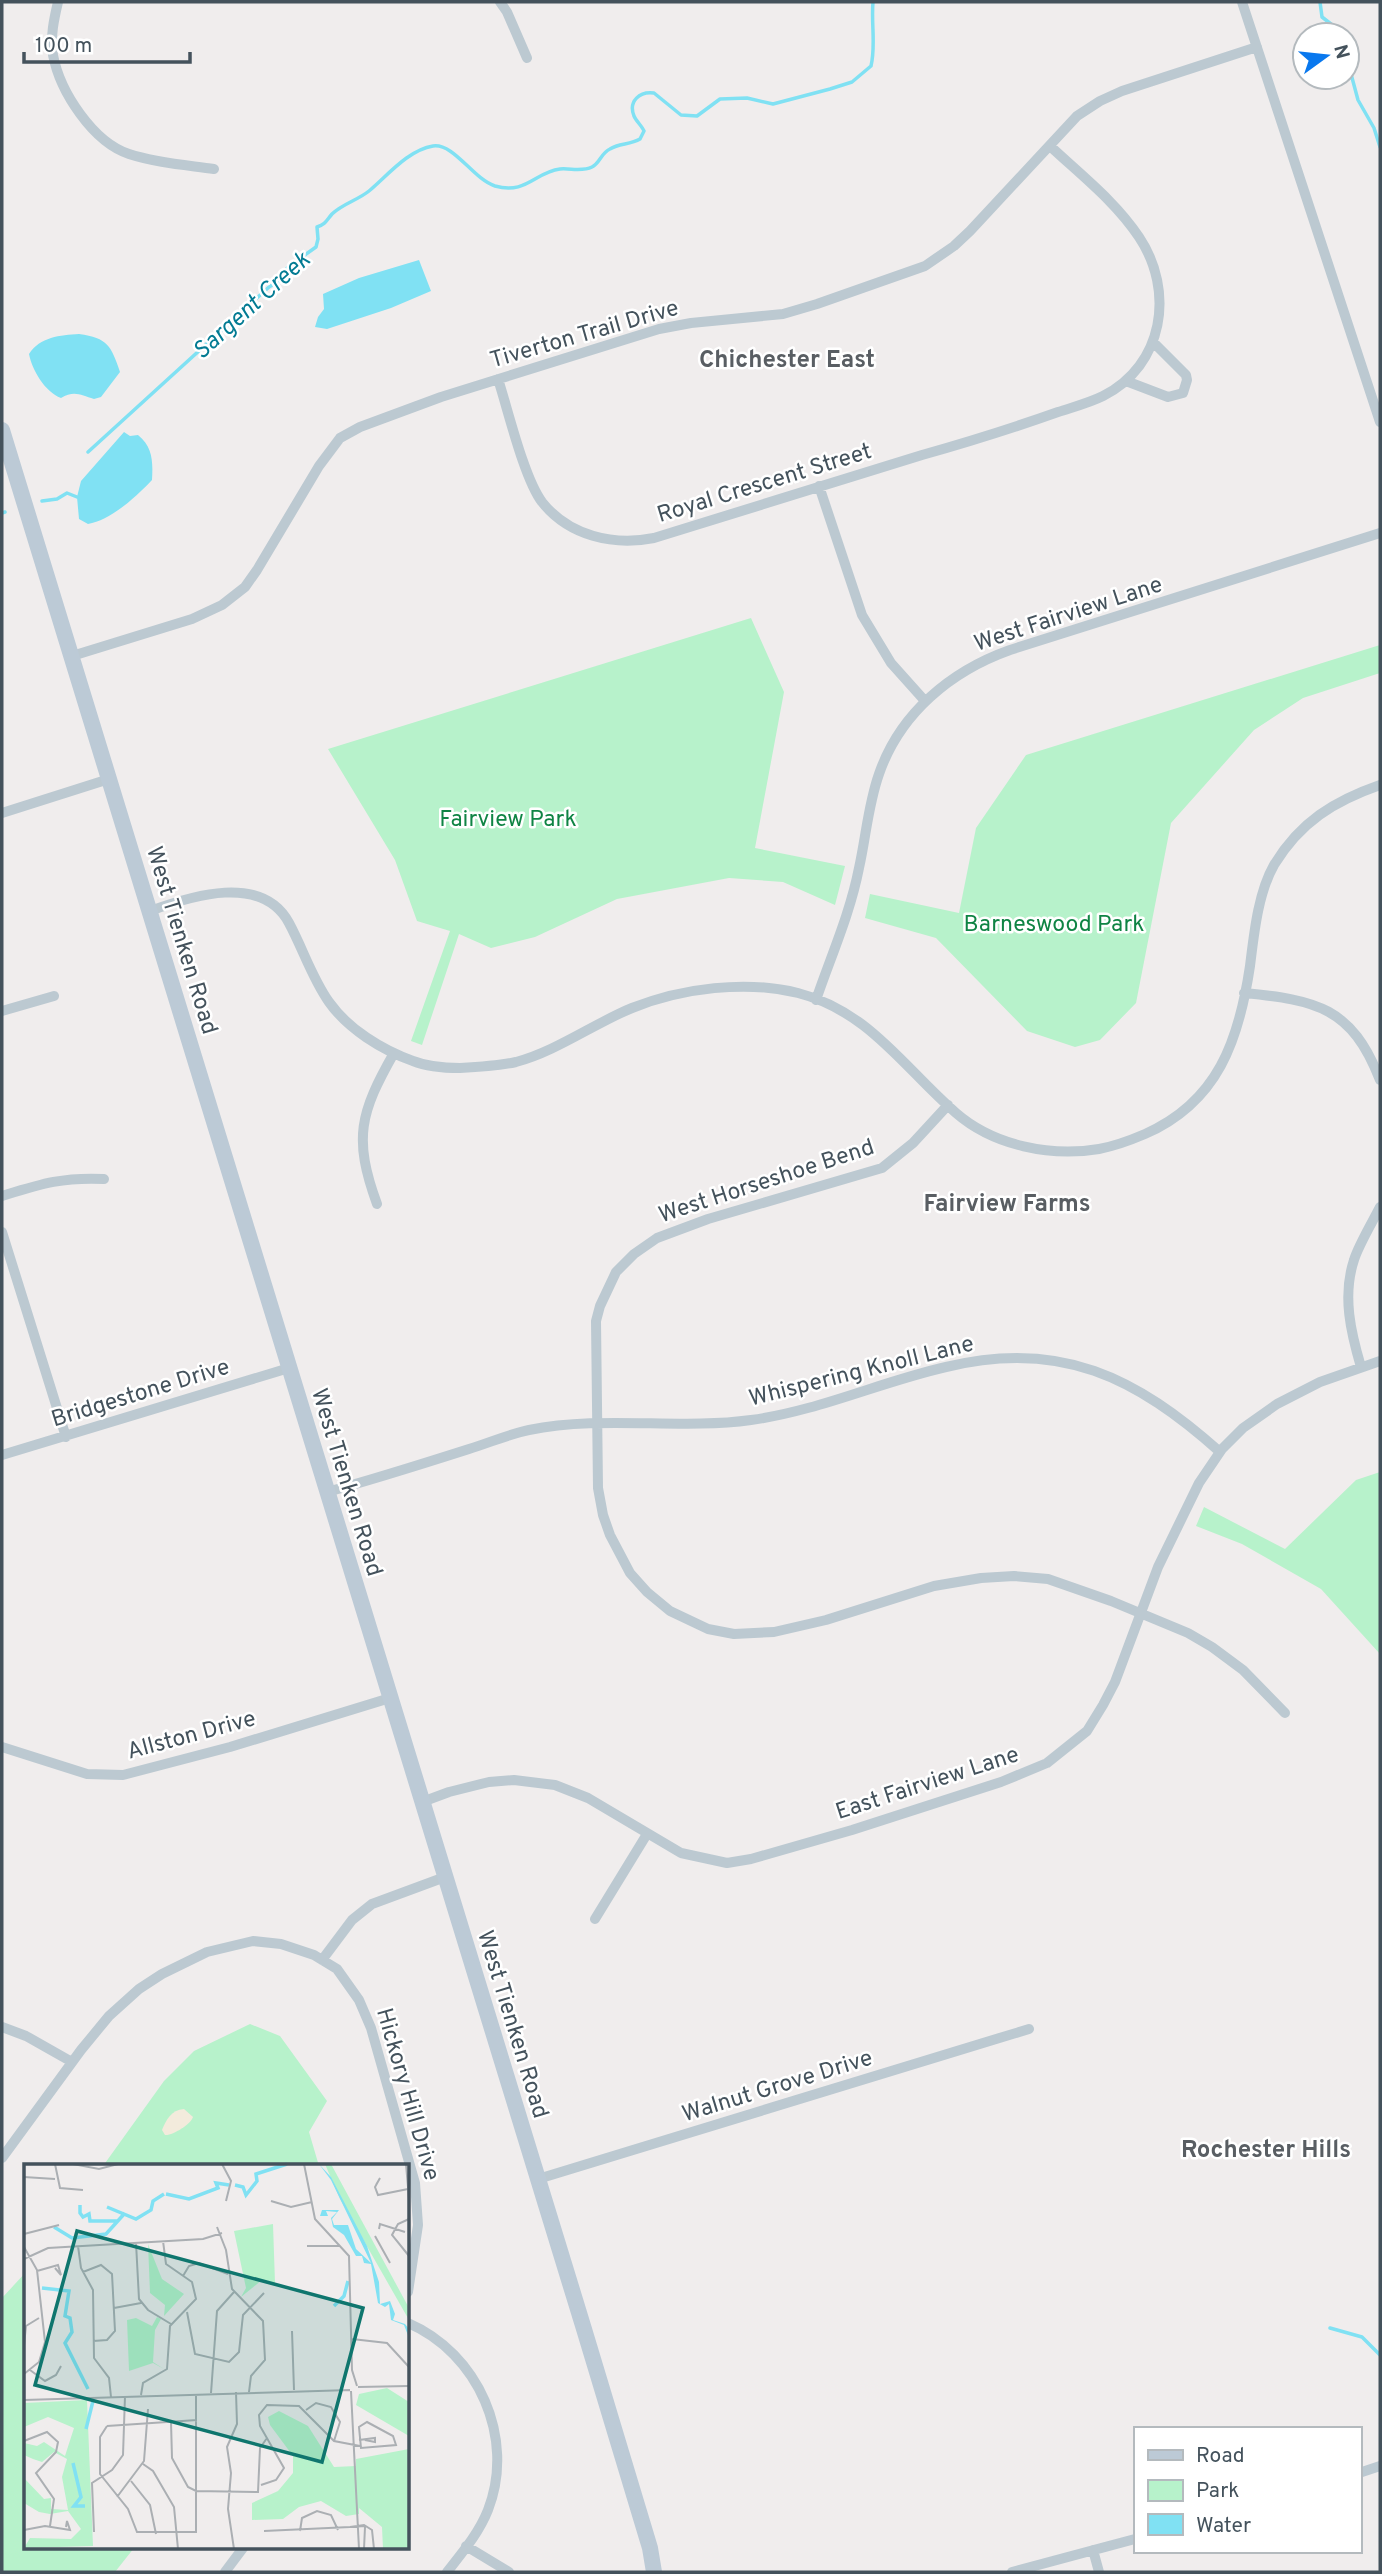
<svg xmlns="http://www.w3.org/2000/svg" width="1382" height="2574" font-family="Overpass,sans-serif">
	<style>
		.green { fill: #b7f2cb }
		.sand { fill: #f3ebdc }
		.water { fill: #80e1f3 }
		.lines { fill: none; stroke-linecap: round; stroke-linejoin: round }
		.stream { stroke: #80e1f3; stroke-width: 3.5 }
		.street { stroke: #bcc9d1; stroke-width: 10 }
		.secondary { stroke: #bccad6; stroke-width: 16 }
		.labels { text-anchor: middle; stroke-width: 5; stroke-linejoin: round; paint-order: stroke }
		.street-label { font-size: 23px; fill: #44525c; stroke: #fff }
		.park-label { font-size: 23px; fill: #0f8444; stroke: #fff }
		.water-label { font-size: 24px; font-style: italic; fill: #037b93; stroke: #fff }
		.neighbourhood-label { font-size: 24px; font-weight: bold; fill: #595e63; stroke: #fff }
		.inset-river { fill: none; stroke: #80e1f3; stroke-width: 3.5 }
		.inset-road { fill: none; stroke: #abafb3; stroke-width: 2 }
		.view { fill: #0f766e; fill-opacity: 0.15; stroke: #0f766e; stroke-width: 3.5 }
		.inset-edge { fill: none; stroke: #44525c; stroke-width: 3.5 }
	</style>
	<rect width="100%" height="100%" fill="#f0eded"/>
	<path class="green" d="M751,618L784,692L755,848L845,866L835,905L783,882L729,878L617,899L535,937L491,948L459,934L422,1045L411,1041L450,931L417,921L395,860L328,749Z
		M1380,645V673L1303,698L1254,730L1171,823L1136,1003L1100,1040L1075,1047L1027,1031L936,938L865,918L870,894L959,913L976,828L1026,755Z
		M1380,1472V1654L1321,1589L1242,1544L1196,1526L1204,1507L1285,1549L1356,1480Z
		M250,2024L280,2036L327,2101L309,2132L319,2166H103L164,2081L194,2051Z
		M26,2272V2548H134L115,2572H2V2298Z"/>
	<path class="sand" d="M184,2109L193,2117C191,2124 172,2136 165,2135L162,2130C166,2120 171,2110 184,2109Z"/>
	<path class="water" d="M419,260L431,291L391,308L327,329L315,327L318,317L324,309L323,294L359,278Z
		M79,334C108,338 111,346 120,372L101,397L94,399C81,395 74,390 61,398C45,392 32,370 29,354C40,337 60,335 79,334Z
		M124,432L130,436L138,435C153,447 153,462 152,480C136,497 111,520 88,524L79,519L77,497L81,481Z"/>
	<g class="lines">
		<path class="stream" d="M1320,2L1322,17L1331,24L1337,35
			M1347,59L1358,100L1374,128L1380,147
			M88,452L269,287L279,281L288,267L316,247L318,239L317,227C326,224 326,221 332,214C342,204 358,200 369,191C387,176 408,150 433,146C454,143 473,179 495,186C526,195 535,172 560,169C570,168 582,172 592,167C600,163 601,153 610,149C619,143 630,145 640,139L644,131C642,126 636,121 634,116C628,101 640,91 654,93L681,115L697,116L720,99L747,98L773,104L830,89L852,82L871,66C876,46 871,23 873,2
			M42,501L57,499L67,493L77,497
			M2,513L5,512
			M1330,2328L1362,2337L1380,2355"/>
		<path class="street" d="M58,2C54,19 50,37 53,55C60,92 93,142 129,154C157,163 186,165 214,169
			M500,2L507,12L527,58
			M1242,2L1380,422
			M498,379C508,410 524,478 542,502C569,536 613,546 654,538C743,510 832,482 922,455C968,442 1013,428 1058,412C1073,407 1089,403 1103,396C1164,365 1175,291 1139,237C1115,201 1081,175 1050,146
			M1126,381L1168,397L1183,393L1187,380L1186,375L1153,342
			M819,486L862,615L891,663L925,701
			M72,656L192,619L222,605L245,587L257,570L319,466L340,438L360,427L441,397L659,329L691,323L783,314L817,304L925,266L954,246L970,231L1077,116L1100,101L1122,91L1257,47
			M2,813L109,779
			M150,911C191,896 262,873 289,923C303,949 312,978 329,1002C348,1029 382,1050 413,1061C428,1067 444,1068 460,1068C479,1067 498,1066 516,1062C555,1052 595,1023 632,1008C682,988 746,980 798,993C869,1011 904,1068 956,1113C994,1146 1051,1157 1099,1149C1115,1146 1131,1140 1145,1134C1218,1102 1239,1040 1250,966C1254,934 1258,893 1274,865C1300,822 1334,801 1380,785
			M1244,993C1316,1000 1352,1007 1380,1080
			M816,1000C831,956 850,914 859,868C866,837 868,805 879,774C900,713 951,671 1010,650L1380,533
			M2,1011L54,996
			M948,1105L913,1143L882,1168L708,1219L657,1238L634,1254L616,1272L600,1306L596,1321L598,1488L603,1515L610,1535L630,1573L647,1592L670,1611L708,1629L734,1634L774,1632L826,1620L934,1586L981,1578L1014,1576L1048,1579L1111,1601L1188,1633L1212,1647L1243,1670L1285,1713
			M2,1196C41,1184 62,1177 104,1179
			M377,1204C353,1138 360,1113 394,1053
			M2,1232L66,1437
			M1361,1367C1351,1333 1342,1296 1354,1260C1358,1246 1373,1221 1380,1207
			M2,1455L289,1368
			M327,1492C375,1479 422,1464 469,1449C489,1443 509,1434 529,1430C603,1415 678,1430 751,1420C818,1411 880,1382 946,1367C1060,1339 1136,1377 1220,1452
			M2,1747L87,1774L123,1775L230,1747L390,1698
			M422,1802L449,1792L489,1782L514,1780L555,1785L588,1798L681,1853L727,1863L751,1859L852,1830L1001,1782L1047,1763L1087,1731L1103,1705L1115,1682L1158,1567L1199,1483L1222,1449L1243,1428L1277,1404L1320,1382L1380,1361
			M595,1919L647,1834
			M322,1960L352,1920L372,1904L445,1877
			M2,2027L26,2036L72,2062
			M2,2158L81,2050L109,2016L139,1989L162,1974L207,1952L253,1941L281,1944L314,1955L337,1969L359,2000L371,2028L415,2183L418,2225L408,2292
			M538,2179L1029,2029
			M408,2323C478,2353 516,2438 488,2510C479,2533 462,2553 447,2572
			M1359,2473L1380,2466
			M466,2546L509,2572
			M1093,2550L1099,2572
			M225,2572L243,2548
			M1012,2572L1135,2539"/>
		<path class="secondary" d="M2,430L584,2329L650,2548L654,2572"/>
	</g>
	<g class="labels">
		<g class="street-label">
			<text transform="translate(584 333) rotate(-16)" y="8">Tiverton Trail Drive</text>
			<text transform="translate(764 482) rotate(-17)" y="8">Royal Crescent Street</text>
			<text transform="translate(1068 613) rotate(-18)" y="8">West Fairview Lane</text>
			<text transform="translate(183 940) rotate(73)" y="8">West Tienken Road</text>
			<text transform="translate(766 1180) rotate(-18)" y="8">West Horseshoe Bend</text>
			<text transform="translate(861 1370) rotate(-14)" y="8">Whispering Knoll Lane</text>
			<text transform="translate(140 1392) rotate(-17)" y="8">Bridgestone Drive</text>
			<text transform="translate(348 1482) rotate(73)" y="8">West Tienken Road</text>
			<text transform="translate(191 1734) rotate(-15)" y="8">Allston Drive</text>
			<text transform="translate(927 1782) rotate(-18)" y="8">East Fairview Lane</text>
			<text transform="translate(514 2024) rotate(73)" y="8">West Tienken Road</text>
			<text transform="translate(777 2085) rotate(-17)" y="8">Walnut Grove Drive</text>
			<text transform="translate(409 2094) rotate(74)" y="8">Hickory Hill Drive</text>
		</g>
		<g class="park-label">
			<text x="508" y="826">Fairview Park</text>
			<text x="1054" y="931">Barneswood Park</text>
		</g>
		<g class="water-label">
			<text transform="translate(251 305) rotate(-42)" y="8">Sargent Creek</text>
		</g>
		<g class="neighbourhood-label">
			<text x="787" y="367">Chichester East</text>
			<text x="1007" y="1211">Fairview Farms</text>
			<text x="1266" y="2157">Rochester Hills</text>
		</g>
	</g>
	<g transform="translate(24 2164)">
		<rect width="385" height="385" fill="#f0eded"/>
		<path d="M301,0H307L385,144V156L316,35ZM249,60L251,119L238,116L217,133L222,124L210,67ZM124,80L138,115L160,130L140,152L141,141L126,129ZM133,153L137,155L131,166L129,198L140,205L129,199L105,207L103,156L112,154L128,162ZM363,224L385,238V272L332,241L335,230ZM63,236L69,382L0,384L6,374L47,375L57,365L44,347L26,350L15,348L0,339V314L20,335L27,334V345L44,346L38,313L43,295L30,288L18,298L9,295L0,291V279L13,282L20,278L41,292L50,264L24,253L0,263V239ZM255,247L284,262L310,303L332,302V295L385,285V385H359L358,363L335,344V350L322,352L297,337L275,343L259,355L228,356V339L254,327L269,309V292L246,261L244,253Z" fill="#b7f2cb"/>
		<path d="M295,0L307,13L343,82L355,118L356,140L366,137L371,150L369,156L381,160L385,165V174L380,161L367,156L365,140L361,143L354,139L347,100L340,99L338,92H332L320,71L309,63L307,54L313,48L302,47L304,52H296L298,46H315L308,55L310,61H324L332,85L347,99L307,16Z" fill="#80e1f3"/>
		<path class="inset-river" d="M211,21L219,23L222,31L233,17L232,10L263,0M142,30L165,35L194,24L192,19L205,21M56,41V49L59,53L65,50L66,57H93M83,43L112,55L127,46L129,37L140,30M30,63L48,74L82,70L101,49M18,124L45,127L41,152L46,154L48,168L41,179L64,225M310,142L320,132L324,117M62,265L69,237M49,299L57,333L50,342H61"/>
		<path class="inset-road" d="M31,0L36,24L59,26M49,0L75,5L94,0M198,0L207,17L202,37M280,0L291,55L325,92L328,206L333,222M382,0L385,35M0,13L31,15M352,21L356,14L351,23L354,31L384,25M247,37L267,43L288,38M385,55L374,60L368,71L385,92M193,63L202,86L208,125L239,157L241,196L227,212L225,228M355,65L356,60L381,68M0,70L35,61M351,72L366,99M112,79L115,135L124,146L147,160M54,82L57,104L69,126L70,194L85,214L87,233M283,82H316M0,83L13,106L21,178L15,198L0,210M0,95L24,84L179,75L198,69M13,107L34,101L37,111L31,104M59,108L77,101L88,110L91,167L83,176L69,177M159,112L165,102L175,99L204,110M90,144L117,139M163,148L171,190L205,198L215,188L219,151L240,129M268,167L270,226M328,175L363,179L385,203M0,181L2,162L15,154M6,206L21,217L32,211L37,202M334,223L385,222M327,227L335,385M187,229L193,147L210,128M117,231L119,219L143,205L146,162L172,135L168,118L142,100L139,77M0,236L326,226M282,246L292,239L307,243L316,258L310,277M147,258L148,294L164,323L172,327L234,328L236,284L243,274M343,258L369,272L372,281L337,284L335,263ZM83,262L76,273V310L104,345L113,368H172V230M83,262L173,256M335,276L351,274V278L341,276M0,277L23,268L34,278L32,288L12,309L30,335L26,362M119,300L129,307L150,343L154,385M107,317L126,341L132,370M237,321L252,316L260,304L236,262L235,251L243,241L275,242L310,277L336,282M93,333L120,297L124,245M341,362L326,363L340,361L348,366L350,385M0,366L21,362L46,366L43,357L42,363M240,367L326,363M276,367L278,354L293,347L307,351L314,366M70,368L68,319L88,306L99,291L101,232M210,385L204,345L207,309L203,283L213,260L212,228M340,385L341,363"/>
		<path class="view" d="M53,67L339,144L298,298L11,221Z"/>
		<rect width="385" height="385" class="inset-edge"/>
	</g>
	<rect width="1382" height="2574" fill="none" stroke="#44525c" stroke-width="7"/>
	<rect x="1134" y="2427" width="228" height="126" fill="#ffffff" stroke="#b4babe" stroke-width="2"/>
	<rect x="1148" y="2450" width="35" height="10" fill="#bccad6" stroke="#b4babe" stroke-width="2"/>
	<text x="1196" y="2462" font-size="21" fill="#44525c">Road</text>
	<rect x="1148" y="2480" width="35" height="21" fill="#b7f2cb" stroke="#b4babe" stroke-width="2"/>
	<text x="1196" y="2497" font-size="21" fill="#44525c">Park</text>
	<rect x="1148" y="2514" width="35" height="21" fill="#80e1f3" stroke="#b4babe" stroke-width="2"/>
	<text x="1196" y="2532" font-size="21" fill="#44525c">Water</text>
	<g transform="translate(1326 56) rotate(75)"><circle r="33" fill="#ffffff" stroke="#b4babe" stroke-width="2"/>
	<path d="M0-5L12 26L0 18L-12 26Z" fill="#0978ee"/>
	<text y="-10" font-size="19" font-weight="bold" text-anchor="middle" fill="#44525c">N</text>
	</g>
	<path d="M24 52v10h166v-10" fill="none" stroke="#44525c" stroke-width="3.5"/>
	<text x="35" y="52" font-size="21" fill="#44525c" stroke="#ffffff" stroke-width="5" paint-order="stroke">100 m</text>
</svg>
